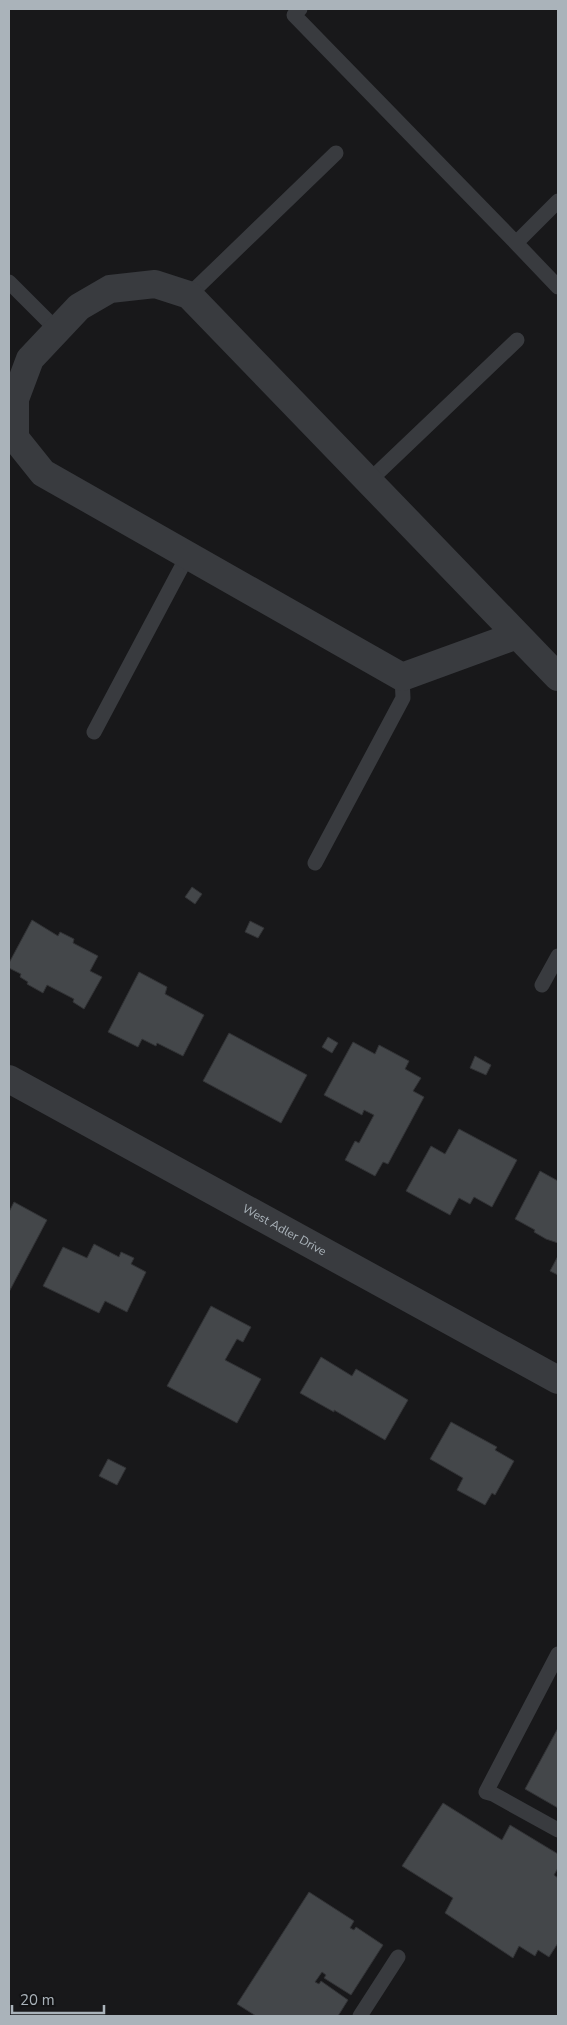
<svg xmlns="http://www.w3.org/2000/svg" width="567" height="2025" font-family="'Nunito Sans',sans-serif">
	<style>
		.building { fill: #44474a; stroke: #323336 }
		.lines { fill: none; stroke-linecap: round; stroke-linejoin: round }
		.lane { stroke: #393b3f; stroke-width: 15 }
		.street { stroke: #393b3f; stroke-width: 28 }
		.labels { text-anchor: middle; stroke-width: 4.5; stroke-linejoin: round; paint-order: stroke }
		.street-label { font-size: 12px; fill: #aab3ba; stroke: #131315 }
	</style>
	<rect width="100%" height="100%" fill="#18181a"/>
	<path class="building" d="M192,887L202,894L195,904L185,897Z
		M32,920L58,936L60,932L74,939L73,943L98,956L90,971L102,977L84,1009L73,1002L74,999L47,985L43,993L27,984L28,982L20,977L21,974L9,968V963Z
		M250,921L264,928L258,938L245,932Z
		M139,972L167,987L165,994L204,1015L183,1056L157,1043L156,1046L142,1039L138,1047L108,1032Z
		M229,1033L307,1075L281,1123L203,1081Z
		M328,1037L338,1043L332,1053L322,1047Z
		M353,1042L375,1054L379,1045L409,1061L405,1069L421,1078L413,1091L424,1097L388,1164L383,1162L375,1176L345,1160L355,1141L359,1143L374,1115L364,1110L362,1115L324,1095Z
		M475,1056L491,1065L486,1075L470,1068Z
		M459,1129L517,1160L492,1207L474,1197L470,1204L459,1198L450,1215L406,1191L431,1146L445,1154Z
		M540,1171L558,1181V1243L546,1239L534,1232L535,1230L515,1219Z
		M14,1202L47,1220L9,1292V1212Z
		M94,1244L119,1257L121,1252L134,1258L131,1264L146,1272L127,1312L105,1301L99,1313L43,1286L63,1247L87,1258Z
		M558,1256V1275L550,1271Z
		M211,1306L251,1327L243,1342L237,1339L225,1360L261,1379L237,1423L167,1386Z
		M321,1357L352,1376L356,1369L408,1400L385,1440L334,1410V1412L300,1393Z
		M451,1422L497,1447L495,1450L514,1461L495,1495L492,1493L485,1505L457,1490L463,1478L430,1459Z
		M108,1459L126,1468L117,1485L99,1476Z
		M558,1728V1808L525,1789Z
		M443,1803L502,1840L510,1825L558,1854V1868L554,1875L558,1878V1943L549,1957L538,1950L535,1956L519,1946L513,1958L445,1913L453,1898L402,1866Z
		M309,1892L354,1921L350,1928L354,1930L356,1927L383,1945L351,1995L324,1978L326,1975L322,1972L315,1982L319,1984L321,1981L348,2000L338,2016H256L237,2004Z"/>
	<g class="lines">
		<path class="lane" d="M300,9L294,15L516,243
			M558,201L516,243L558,287
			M9,282L57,330
			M189,295L336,153
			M369,481L517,340
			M94,732L188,555
			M315,863L403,698L402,677
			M542,985L558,956
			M558,1654L486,1792L493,1794L558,1830
			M360,2016L398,1957"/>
		<g class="street">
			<path d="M517,635L402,677L43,473L15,438V399L30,359L79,307L110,289L155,284L189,295L558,677"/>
			<path id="s1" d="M9,1079L558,1380"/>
		</g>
	</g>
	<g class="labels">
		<g class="street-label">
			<text dy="4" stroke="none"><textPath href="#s1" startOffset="314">West Adler Drive</textPath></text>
		</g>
	</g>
	<rect width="567" height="2025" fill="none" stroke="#aab3ba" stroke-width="20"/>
	<path d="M12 2005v8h92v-8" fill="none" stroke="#aab3ba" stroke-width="2.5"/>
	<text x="20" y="2005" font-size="15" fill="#aab3ba" stroke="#131315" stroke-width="4" paint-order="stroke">20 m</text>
</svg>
